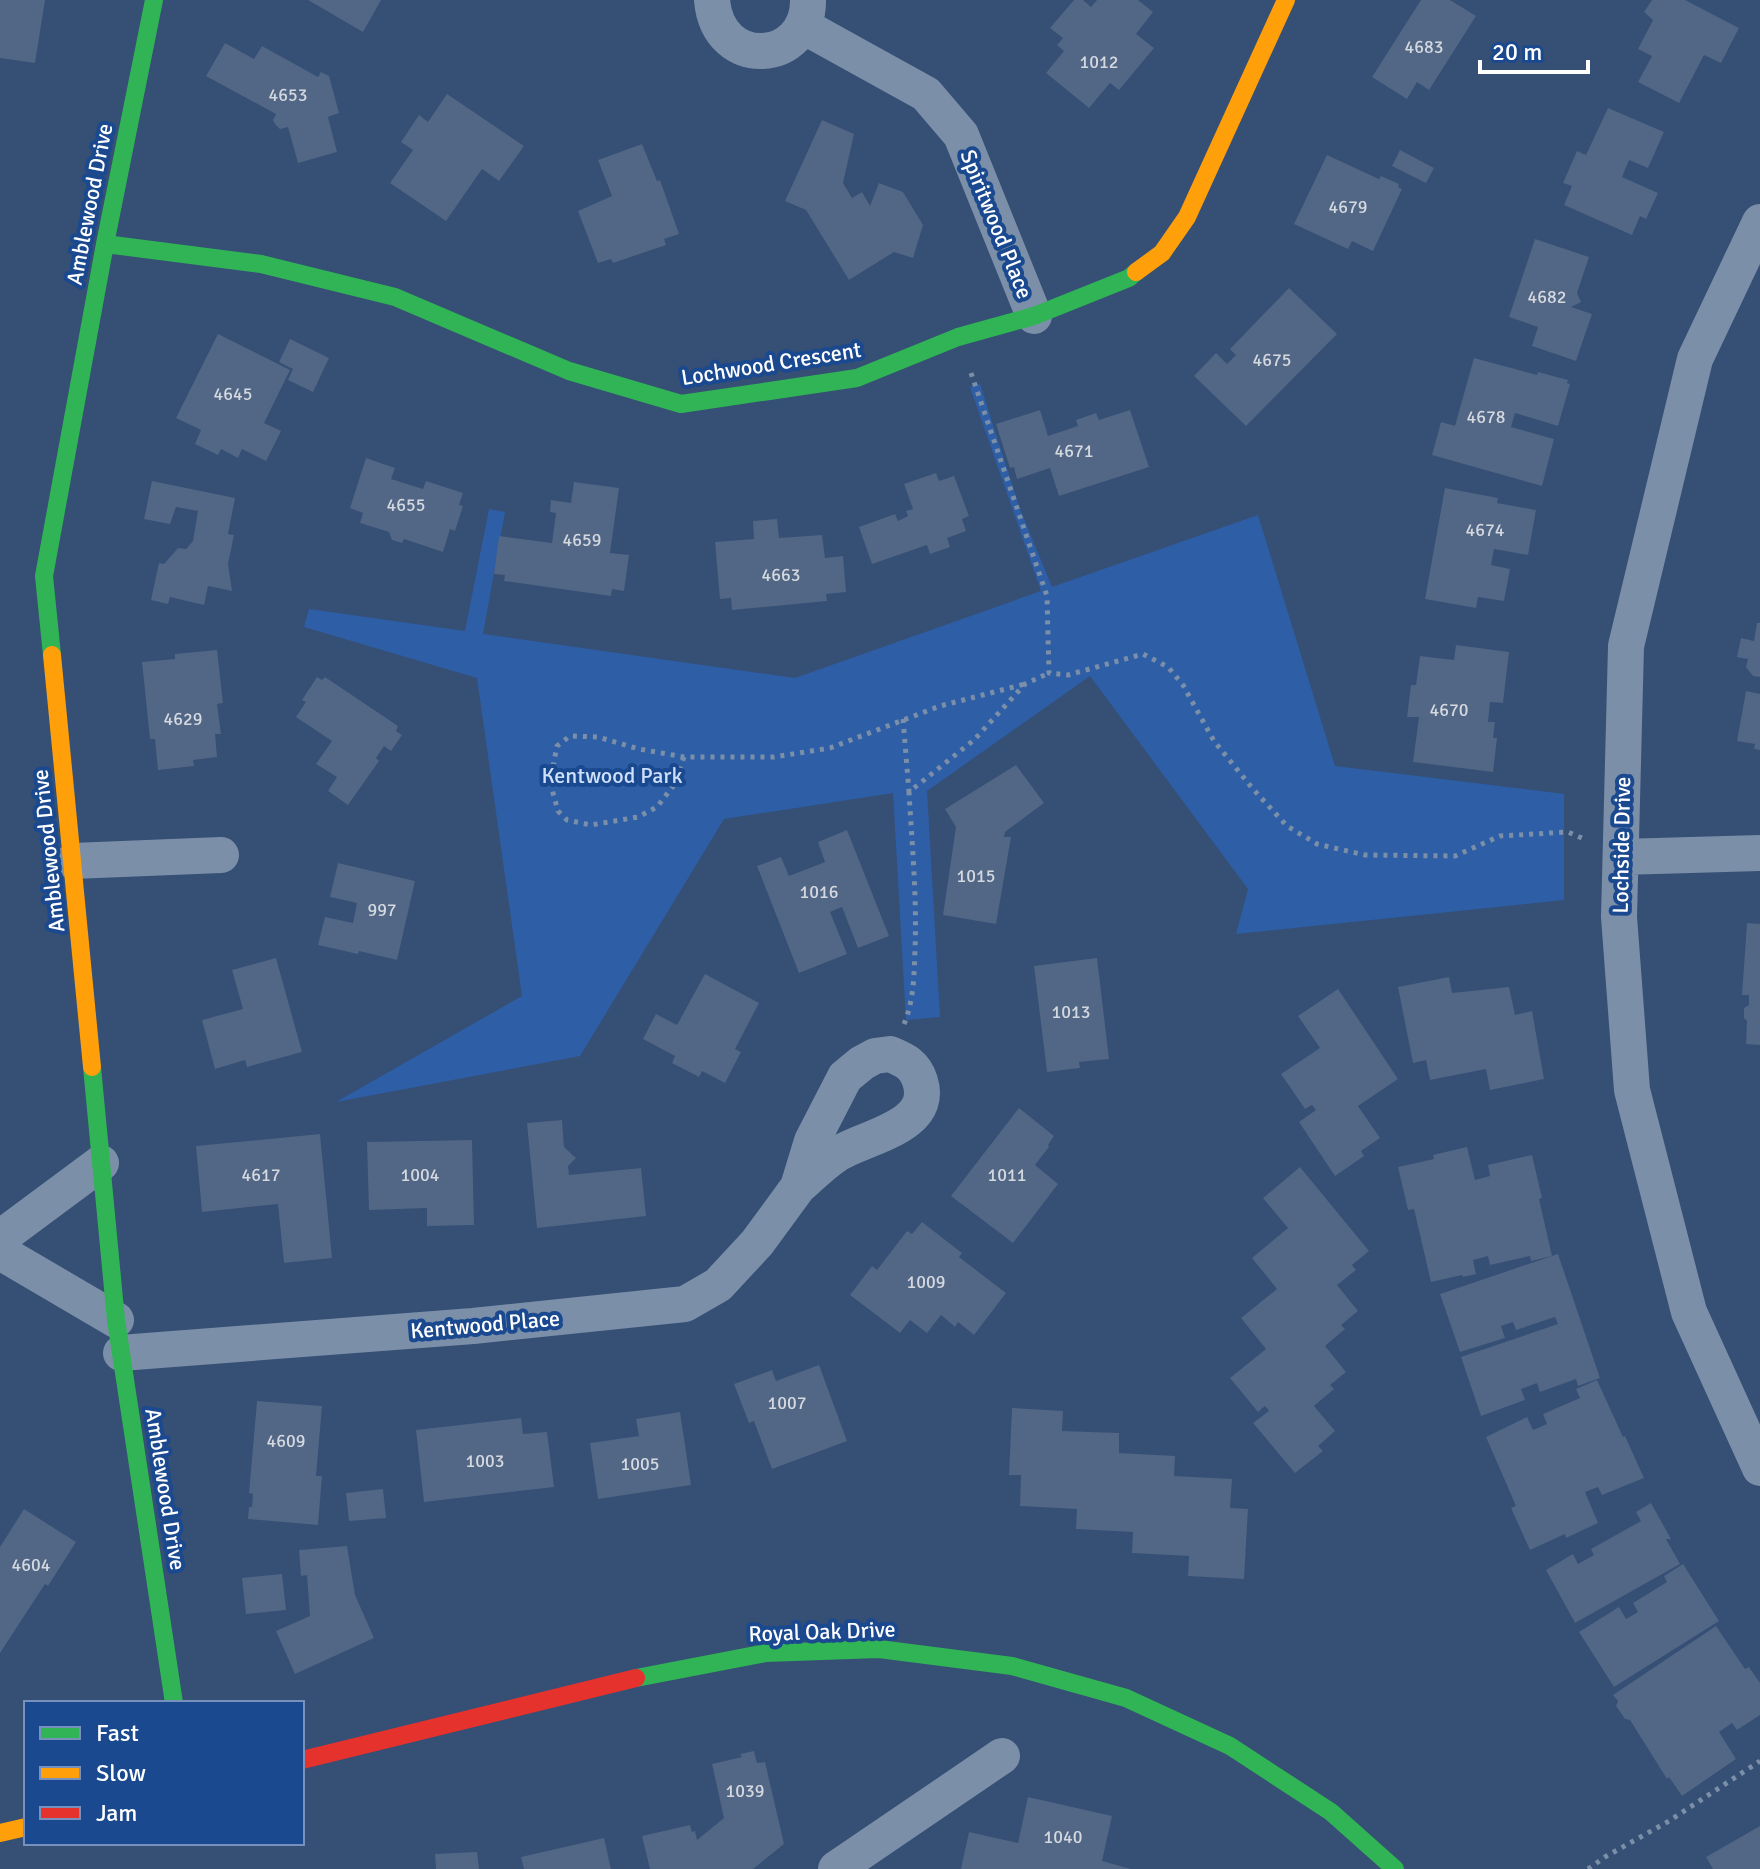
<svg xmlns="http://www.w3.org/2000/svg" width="1760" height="1869" font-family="Signika,sans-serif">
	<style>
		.green { fill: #2e5fa6 }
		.building { fill: #526685 }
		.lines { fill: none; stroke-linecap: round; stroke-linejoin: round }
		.path { stroke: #7c8fa8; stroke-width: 5; stroke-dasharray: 4 6; stroke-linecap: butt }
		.street { stroke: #7c8fa8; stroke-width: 36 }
		.fast { stroke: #30b455; stroke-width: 18 }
		.slow { stroke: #ff9f0a; stroke-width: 18 }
		.jam { stroke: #e5322d; stroke-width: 18 }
		.labels { text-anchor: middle; stroke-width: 8; stroke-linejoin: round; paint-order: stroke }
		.number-label { font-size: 18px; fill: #d4d9e0 }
		.street-label { font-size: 22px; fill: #fff; stroke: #1a4990 }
		.park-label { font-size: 22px; fill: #cee1fa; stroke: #1a4990 }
	</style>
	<rect width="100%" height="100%" fill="#354f75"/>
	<path class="green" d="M980,384L1020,509L1052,587L1258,515L1335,766L1564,794V900L1236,934L1248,889L1090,676L927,791L940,1017L906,1020L893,793L724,819L580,1056L336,1102L522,996L477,678L304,627L309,609L465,631L489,509L505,512L483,634L795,678L1041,591L970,387Z"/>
	<path class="building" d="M0,0H45L35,63L0,58Z
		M308,0H381L363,32Z
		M1074,0H1083L1091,7L1097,0H1138L1153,12L1136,34L1154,48L1119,90L1110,83L1089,108L1046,73L1064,51L1057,45L1063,38L1050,28Z
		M1421,0H1450L1476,16L1429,90L1417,82L1407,99L1372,77Z
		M1652,0H1685L1739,28L1721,63L1704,55L1679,103L1638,82L1652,56L1638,49L1653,20L1644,12Z
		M225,43L254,59L262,46L318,77L321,72L329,76L339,113L328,117L337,152L298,163L288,127L280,129L275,124L273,120L276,114L206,76Z
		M447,94L524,146L499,181L482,169L446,221L390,183L413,150L401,142L419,115L428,122Z
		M1608,108L1664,132L1648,168L1629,160L1622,177L1658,193L1646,219L1640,216L1632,235L1564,205L1572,186L1563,183L1577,151L1586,155Z
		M822,120L854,134L843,183L852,198L862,192L870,206L879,183L903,192L923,225L913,258L894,252L849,280L806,210L785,201Z
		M642,144L657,181L660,180L679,234L664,239L666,245L613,263L611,259L598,263L578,211L612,196L598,160Z
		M1400,150L1434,168L1426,183L1392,166Z
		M1327,155L1379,179L1381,176L1399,184L1398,187L1402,189L1373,251L1352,241L1348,249L1294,224Z
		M1535,239L1589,257L1577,293L1581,302L1571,307L1592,314L1576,361L1532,346L1538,327L1509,317Z
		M1289,288L1337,334L1246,426L1194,376L1216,353L1227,364L1236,355L1230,349Z
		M218,334L290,370L264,423L281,431L266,461L242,449L238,458L221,449L218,455L195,444L201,430L176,418Z
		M290,339L329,358L313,392L288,380L293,369L279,362Z
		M1474,358L1537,375L1538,372L1568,380L1567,383L1570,384L1558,426L1515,413L1511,427L1554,439L1542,486L1432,455L1441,422L1455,426Z
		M1040,410L1048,436L1078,426L1076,420L1096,413L1099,420L1130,410L1149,467L1059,496L1050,468L1017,479L1014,467L1010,468L996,424Z
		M366,458L395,468L391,479L423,489L426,481L463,493L459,505L463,506L455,531L450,529L443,552L404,539L402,543L392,540L389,532L360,523L363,513L350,508Z
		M936,473L939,481L954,476L969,516L962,519L966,531L947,538L950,547L930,554L927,545L872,564L859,527L895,514L898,521L908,516L906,511L913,509L904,484Z
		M152,481L235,498L228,534L234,535L228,564L232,591L208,586L204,605L170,597L168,604L151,600L159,563L164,564L178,548L186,549L193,541L198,511L176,507L170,524L144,519Z
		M574,482L619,488L610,553L629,555L624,591L612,589L611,596L504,581L505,575L494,574L499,536L552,543L556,513L550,512L551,500L571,503Z
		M1445,488L1498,498L1497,503L1536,510L1528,555L1494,549L1491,565L1510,569L1504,601L1478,597L1476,608L1425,599Z
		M777,519L779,538L822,535L825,558L843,556L846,592L826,594L827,601L732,610L731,598L720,599L715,542L754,539L753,521Z
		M1757,623H1760V677L1753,676L1746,667L1748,659L1737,657L1741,638L1754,641Z
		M1456,645L1509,652L1503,703L1490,702L1488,722H1495L1493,738H1497L1493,772L1413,762L1419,717H1407L1411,685H1416L1420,656L1454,660Z
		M217,650L223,703L217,704L221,734H215L217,757L193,760L194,766L158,770L155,739H150L142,662L175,659V654Z
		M317,677L322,680L325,677L398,726L396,731L402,735L391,751L384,746L376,758L379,761L348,805L328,791L337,777L316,764L332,741L296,717L306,702L302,700Z
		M1746,691L1760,694V750L1754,749L1755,744L1737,741Z
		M1016,765L1044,803L1005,832L1004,837H1011L996,924L943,915L956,827L945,809Z
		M847,830L889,936L858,948L842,907L830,912L847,954L799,973L757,866L781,857L789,876L825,862L818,842Z
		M338,863L415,881L397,960L359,951L358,954L318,945L325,917L353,923L357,903L330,897Z
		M1747,923L1760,924V1045L1746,1044L1747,1021L1744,1018V1008L1749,1005V995H1742Z
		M276,958L302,1052L247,1067L245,1060L215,1069L202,1020L243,1009L232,970Z
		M1097,958L1109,1059L1079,1062L1080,1068L1047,1072L1034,966Z
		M705,974L759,1003L735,1049L741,1052L725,1083L702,1071L699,1077L672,1063L675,1056L643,1039L656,1014L677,1025Z
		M1449,977L1452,993L1509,987L1515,1015L1532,1011L1544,1079L1490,1090L1486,1069L1430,1080L1426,1060L1413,1063L1398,987Z
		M1338,989L1398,1079L1358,1106L1380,1138L1361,1151L1364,1156L1335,1176L1299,1122L1316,1110L1312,1105L1305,1109L1281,1074L1320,1048L1298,1016Z
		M1019,1108L1054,1136L1048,1145L1049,1147L1035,1165L1058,1184L1013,1243L951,1196Z
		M562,1120L564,1147L576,1158L568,1166L569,1175L641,1168L646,1216L537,1228L527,1123Z
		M320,1134L332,1258L284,1263L278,1204L202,1212L196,1146Z
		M472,1140L474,1225L427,1226V1208L369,1210L367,1142Z
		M1467,1147L1475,1180L1490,1176L1488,1165L1532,1155L1542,1198L1539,1199L1552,1256L1531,1261L1530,1256L1490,1265L1488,1256L1473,1260L1476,1274L1463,1277L1462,1275L1431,1282L1414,1209L1408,1210L1398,1167L1434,1159L1433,1155Z
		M1300,1167L1369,1251L1352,1265L1356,1270L1337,1285L1358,1311L1341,1325L1345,1329L1325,1346L1346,1372L1330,1385L1334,1389L1314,1406L1335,1431L1318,1446L1323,1451L1295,1473L1253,1423L1269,1411L1265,1406L1258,1412L1230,1378L1266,1349L1241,1318L1277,1289L1252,1258L1288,1228L1263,1198Z
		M922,1222L962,1253L959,1257L1006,1293L974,1335L958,1322L955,1327L941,1315L927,1333L910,1320L900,1333L850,1295L872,1266L877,1270L907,1231L912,1234Z
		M1558,1254L1600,1378L1578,1386L1576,1379L1540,1392L1537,1383L1521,1389L1525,1400L1481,1416L1461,1357L1558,1324L1555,1317L1516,1330L1513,1322L1501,1326L1505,1338L1460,1352L1440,1294Z
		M819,1365L847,1441L772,1469L754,1421L749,1423L734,1384L772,1370L776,1381Z
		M1597,1380L1623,1437L1625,1436L1644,1478L1602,1495L1598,1487L1585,1492L1598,1523L1566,1538L1565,1534L1530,1550L1511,1508L1516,1506L1486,1437L1527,1417L1533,1430L1547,1424L1543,1414L1580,1398L1576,1389Z
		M257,1401L322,1406L316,1476H322L318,1525L248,1519L249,1507H252L253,1494L249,1493Z
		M1012,1408L1063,1411L1062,1431L1119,1433V1453L1175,1456L1174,1476L1232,1479L1230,1508L1248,1509L1244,1579L1188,1576L1189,1556L1132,1553L1133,1532L1076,1529L1077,1509L1020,1506L1021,1475H1009Z
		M680,1412L691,1485L598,1499L590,1443L639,1436L636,1419Z
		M521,1418L523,1434L547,1432L554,1487L424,1502L416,1430Z
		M383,1489L386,1518L349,1521L346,1493Z
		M1651,1503L1671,1539H1666L1680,1564L1575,1623L1546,1570L1573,1554L1578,1564L1594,1555L1591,1549L1641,1521L1636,1512Z
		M24,1509L76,1542L48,1586L45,1584L0,1653V1547Z
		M347,1546L355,1595L374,1638L295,1674L276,1631L310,1616L307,1575L301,1576L299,1550Z
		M1683,1564L1719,1621L1614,1687L1579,1632L1619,1607L1626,1619L1638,1612L1633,1603L1667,1582L1664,1576Z
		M282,1574L286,1610L246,1614L242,1578Z
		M1716,1626L1745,1669L1749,1667L1760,1683V1715L1737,1730L1732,1723L1719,1732L1736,1759L1682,1796L1669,1777L1667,1779L1630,1720L1625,1719L1616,1706L1618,1701L1613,1695Z
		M754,1751L757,1763L765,1762L784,1844L753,1869H650L642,1836L690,1825L692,1832L695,1831L697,1840L724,1818L712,1764L742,1757L740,1754Z
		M1028,1797L1112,1816L1102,1861L1131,1869H961L969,1832L1018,1843Z
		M1760,1826V1869H1713L1706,1857Z
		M604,1838L611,1869H524L521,1857Z
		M477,1852L479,1869H436L435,1854Z"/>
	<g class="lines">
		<path class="path" d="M971,373L1047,596L1049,673L1068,675L1143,654L1168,667L1183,685L1214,741L1253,789L1287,826L1317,844L1365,855L1455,856L1500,836L1568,832L1584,839
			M903,719L909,792
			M684,757L674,785L657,807L638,817L591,825L567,820L558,811L550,782L557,746L570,736L598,737L639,749L684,757H774L830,748L940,706L1025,684
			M904,1024C914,1000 914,975 915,950C917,897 912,844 909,792L974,740L1025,684L1049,673
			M1588,1869L1605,1857L1669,1821L1760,1761"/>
		<path class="street" d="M712,0C718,72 809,64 808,0
			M803,26L926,94L961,135L1034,316
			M1760,222L1695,359L1626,646L1619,917L1632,1090L1689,1312L1760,1468
			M1621,857L1760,853
			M73,861L221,855
			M890,1054C905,1060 915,1065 920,1081C935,1128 862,1137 836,1155C822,1164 810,1177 798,1187L812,1141L845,1077L862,1063L875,1056Z
			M0,1238L101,1163
			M0,1252L116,1320
			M121,1353L473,1326L685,1304L718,1285L757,1243L798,1187
			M836,1869L1002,1756"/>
		<path class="fast" d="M105,244L261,264L395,297L569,371L681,404L857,378L958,337L1034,316L1129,278L1136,272
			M52,655L44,576L105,244L154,0
			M92,1067L116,1320L174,1703
			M636,1678L766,1653L879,1649L1012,1666L1126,1698L1230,1746L1331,1812L1395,1869"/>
		<path class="slow" d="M1136,272L1162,253L1187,217L1286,0
			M52,655L92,1067
			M0,1833L26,1827"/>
		<path class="jam" d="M302,1760L636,1678"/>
	</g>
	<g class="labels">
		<g class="number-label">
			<text x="1424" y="53">4683</text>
			<text x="1099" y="68">1012</text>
			<text x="288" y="101">4653</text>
			<text x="1348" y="213">4679</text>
			<text x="1547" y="303">4682</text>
			<text x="1272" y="366">4675</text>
			<text x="233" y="400">4645</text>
			<text x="1486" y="423">4678</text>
			<text x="1074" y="457">4671</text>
			<text x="406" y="511">4655</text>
			<text x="1485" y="536">4674</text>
			<text x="582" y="546">4659</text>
			<text x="781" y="581">4663</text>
			<text x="1449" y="716">4670</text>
			<text x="183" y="725">4629</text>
			<text x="976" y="882">1015</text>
			<text x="819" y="898">1016</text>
			<text x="382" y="916">997</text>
			<text x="1071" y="1018">1013</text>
			<text x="261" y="1181">4617</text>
			<text x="420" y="1181">1004</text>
			<text x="1007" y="1181">1011</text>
			<text x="926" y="1288">1009</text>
			<text x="787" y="1409">1007</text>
			<text x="286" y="1447">4609</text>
			<text x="485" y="1467">1003</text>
			<text x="640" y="1470">1005</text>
			<text x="31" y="1571">4604</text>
			<text x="745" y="1797">1039</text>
			<text x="1063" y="1843">1040</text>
		</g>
		<g class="street-label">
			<text transform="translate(89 204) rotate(-79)" y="8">Amblewood Drive</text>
			<text transform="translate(997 224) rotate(68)" y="8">Spiritwood Place</text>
			<text transform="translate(771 363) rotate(-9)" y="8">Lochwood Crescent</text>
			<text transform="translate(1621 845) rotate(-89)" y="8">Lochside Drive</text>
			<text transform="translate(48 851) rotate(-96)" y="8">Amblewood Drive</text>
			<text transform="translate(485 1324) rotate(-5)" y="8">Kentwood Place</text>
			<text transform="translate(166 1489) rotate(81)" y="8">Amblewood Drive</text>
			<text transform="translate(822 1631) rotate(-2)" y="8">Royal Oak Drive</text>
		</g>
		<g class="park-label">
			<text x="612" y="783">Kentwood Park</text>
		</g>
	</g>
	<rect x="24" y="1701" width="280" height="144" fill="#1a4990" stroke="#7692bc" stroke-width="2"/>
	<rect x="40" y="1727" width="40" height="12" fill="#30b455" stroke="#7692bc" stroke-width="2"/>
	<text x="96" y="1741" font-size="24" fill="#ffffff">Fast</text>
	<rect x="40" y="1767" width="40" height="12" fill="#ff9f0a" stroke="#7692bc" stroke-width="2"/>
	<text x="96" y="1781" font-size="24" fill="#ffffff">Slow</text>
	<rect x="40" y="1807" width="40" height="12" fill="#e5322d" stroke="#7692bc" stroke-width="2"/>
	<text x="96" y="1821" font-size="24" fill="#ffffff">Jam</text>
	<path d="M1480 60v12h108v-12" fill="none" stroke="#ffffff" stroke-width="4"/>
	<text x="1492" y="60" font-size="24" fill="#ffffff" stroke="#1a4990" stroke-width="6" paint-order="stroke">20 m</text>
</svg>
